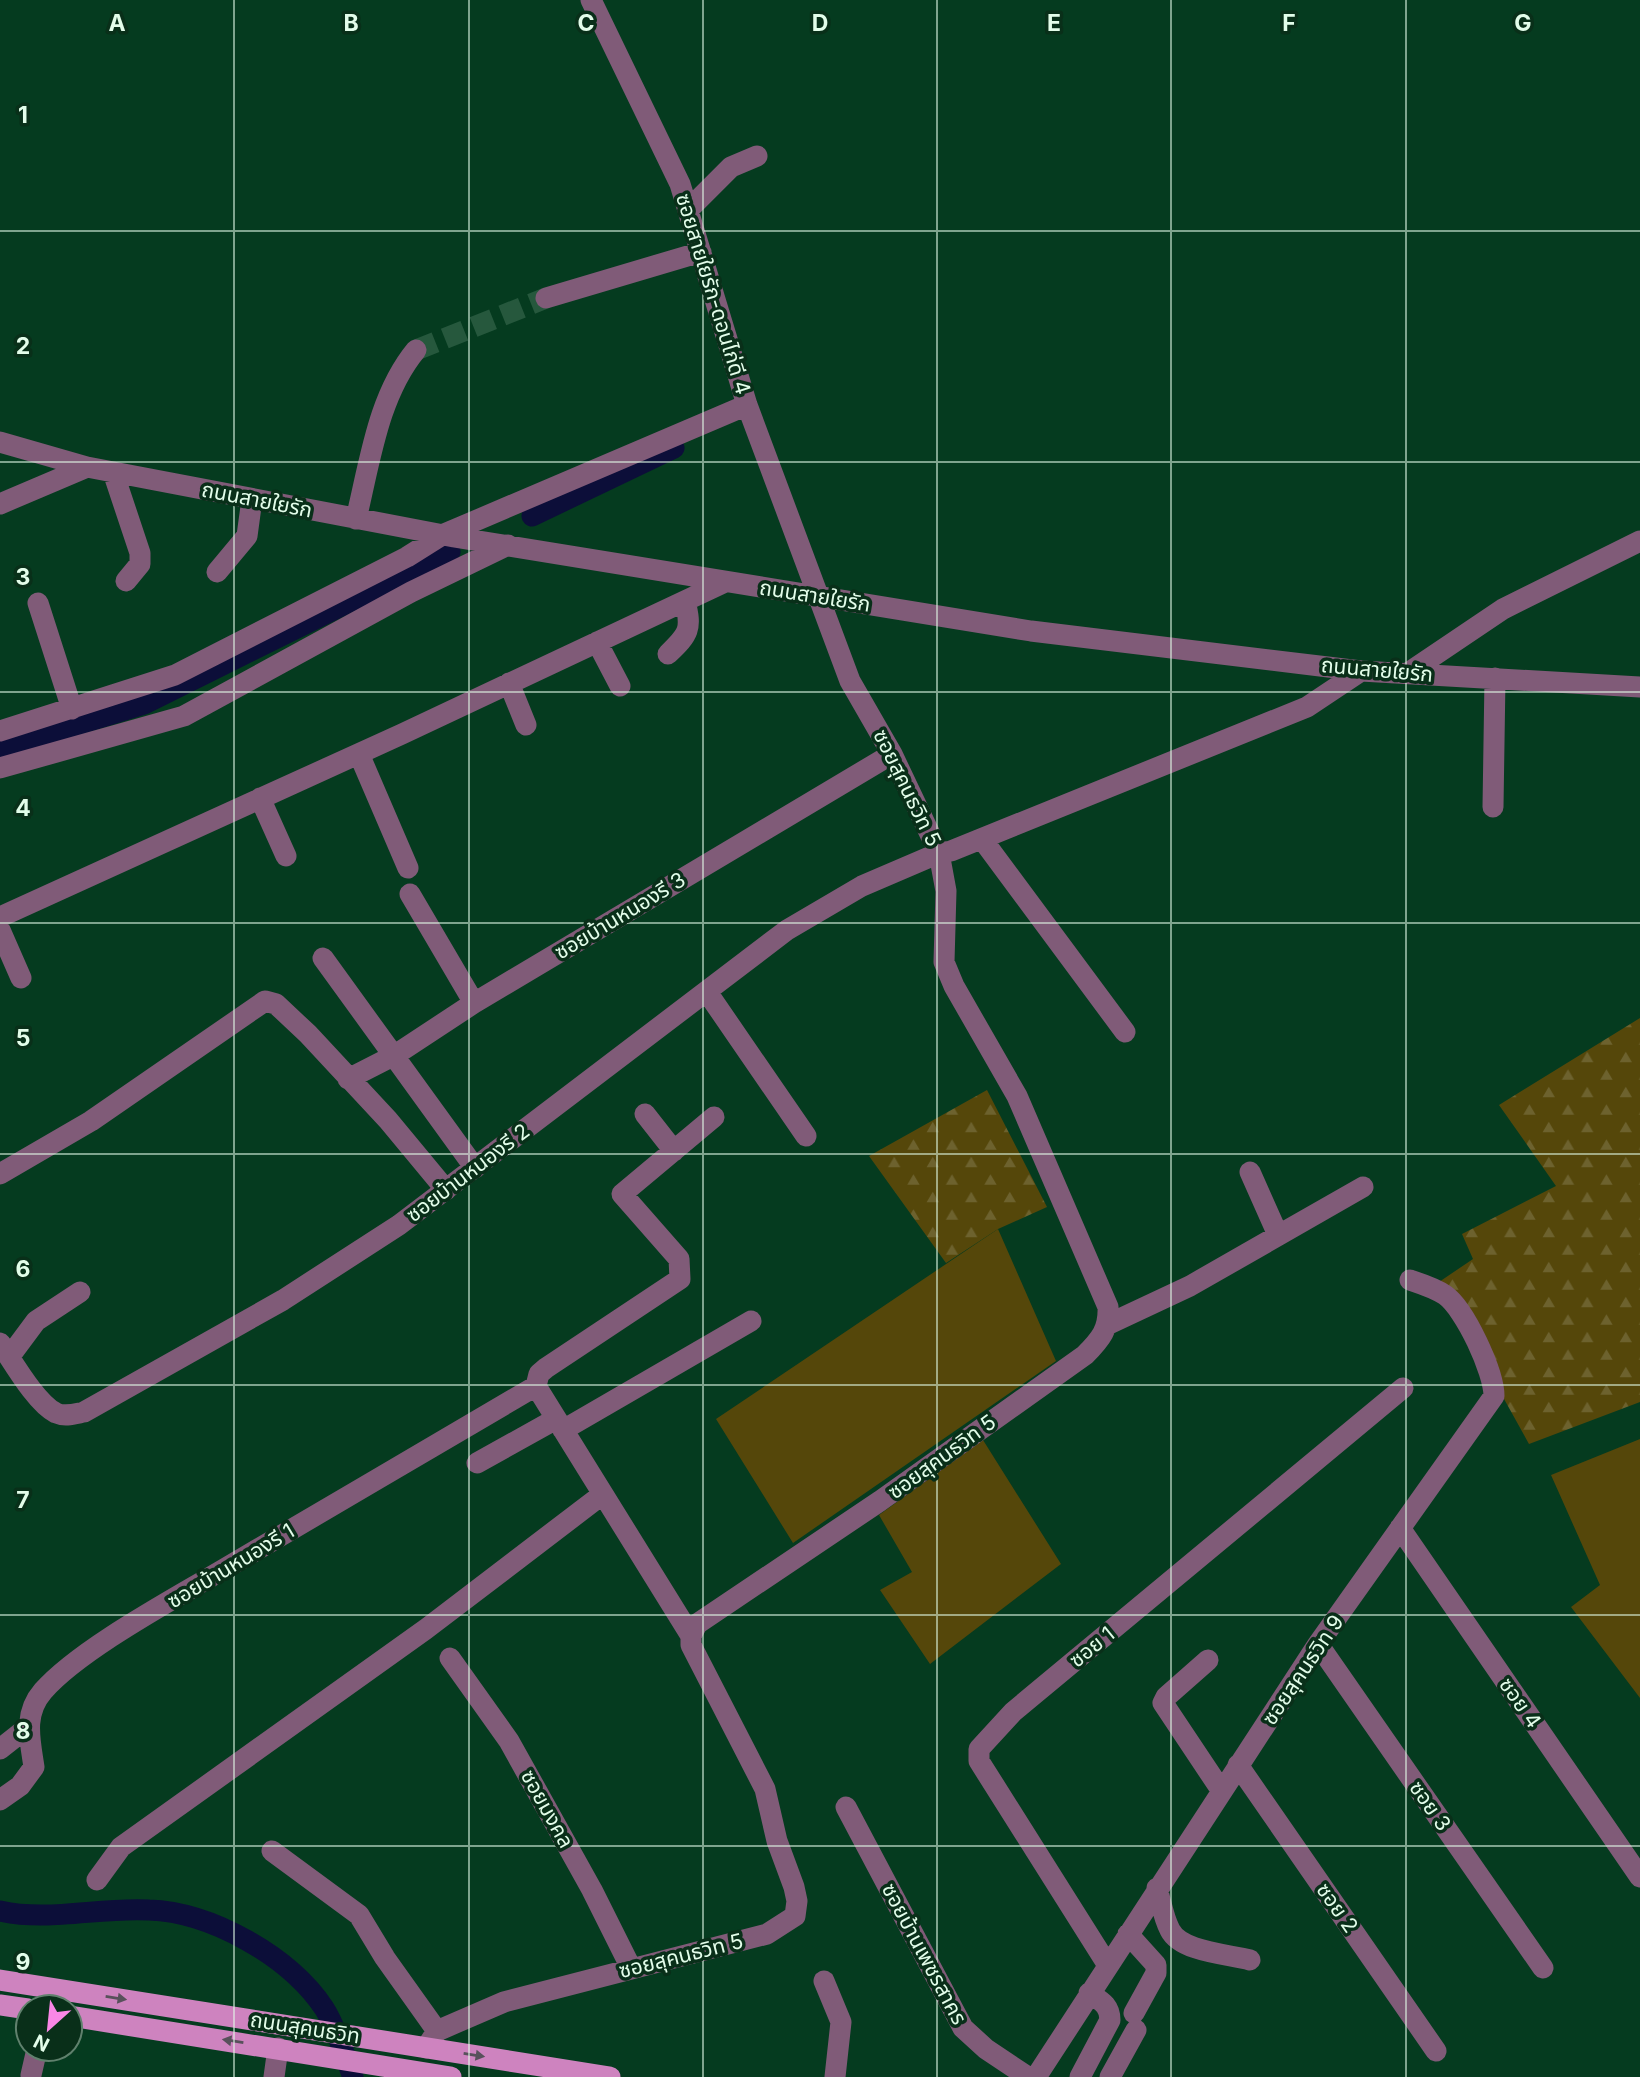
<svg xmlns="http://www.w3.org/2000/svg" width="1640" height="2077" font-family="Inter,'Noto Sans Thai',sans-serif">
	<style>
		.green { fill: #55470a }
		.forest { fill: url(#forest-firs) }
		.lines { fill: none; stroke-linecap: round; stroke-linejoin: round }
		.canal { stroke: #0c0e39; stroke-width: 21 }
		.minor-tunnel { stroke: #26583d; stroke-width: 21; stroke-dasharray: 21 10; stroke-linecap: butt }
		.minor { stroke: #805b78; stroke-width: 21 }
		.major { stroke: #ce83bf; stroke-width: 21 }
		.oneway { fill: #58515b }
		.grid { fill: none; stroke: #e3fdea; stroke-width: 2; stroke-opacity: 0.55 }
		.labels { text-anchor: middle; stroke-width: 7; stroke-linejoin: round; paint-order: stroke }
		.street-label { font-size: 21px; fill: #e3fdea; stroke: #092f19 }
		.grid-label { font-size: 23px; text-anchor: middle; font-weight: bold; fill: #e3fdea; stroke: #092f19; stroke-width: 7; stroke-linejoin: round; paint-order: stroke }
	</style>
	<defs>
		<pattern id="forest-firs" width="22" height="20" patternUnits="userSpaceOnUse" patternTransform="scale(1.75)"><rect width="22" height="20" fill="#55470a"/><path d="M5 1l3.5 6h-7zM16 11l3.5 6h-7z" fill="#6d622e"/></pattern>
	</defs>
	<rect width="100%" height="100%" fill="#053b1f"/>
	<path class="green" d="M998,1229L1056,1361L793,1543L716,1419Z
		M1640,1439V1698L1571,1607L1600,1585L1551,1475Z
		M983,1440L1061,1564L930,1664L880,1590L912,1572L879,1515Z"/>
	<path class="forest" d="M1640,1018V1402L1529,1444L1439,1282L1473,1259L1462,1234L1556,1186L1499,1105Z
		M987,1090L1047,1207L998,1229L946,1263L869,1156Z"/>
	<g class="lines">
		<path class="canal" d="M532,516L674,448
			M0,749L144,704L450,552
			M0,1911C49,1922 99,1907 149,1910C211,1912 289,1956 324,2008C337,2028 344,2055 353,2077"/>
		<path class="minor-tunnel" d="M416,350L546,298"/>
		<path class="minor" d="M688,210L731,167L757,156
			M546,298L701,252
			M0,442L87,467L454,537L1031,631L1361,671L1640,687
			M113,472L140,553V564L126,581
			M0,504L87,467
			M356,519C370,462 378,396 416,350
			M217,572L247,536L252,499
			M38,603L72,709
			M597,642L620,686
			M668,654C689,634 692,629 685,601
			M1408,673L1503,609L1640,541
			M509,683L526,725
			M0,731L175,675L407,557L442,535L747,405
			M359,754L408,868
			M0,768L184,716L411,592L508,545
			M260,798L286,856
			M1493,807L1495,678
			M982,839L1125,1032
			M410,894L474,1003
			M0,917L402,734L723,583
			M0,930L21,978
			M323,958L475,1168
			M707,992L806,1136
			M348,1079L395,1055L474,1003L892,754
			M645,1114L674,1151
			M1250,1172L1278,1235
			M0,1174L91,1121L265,1001L276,1004L308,1034L388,1120L446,1190
			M1109,1324L1190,1286L1363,1187
			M0,1343C13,1362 36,1403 56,1413C65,1417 74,1414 84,1412L283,1300L399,1225L787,930L862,886L939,853L951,851L1307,707L1361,671
			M10,1356L36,1321L80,1292
			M563,1430L751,1321
			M477,1463L556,1419
			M1400,1528L1640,1877
			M691,1636L536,1386L539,1374L546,1368L680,1279L679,1259L622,1194L714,1117
			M1318,1644L1543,1968
			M450,1658L509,1741L592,1890L631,1968
			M1208,1660L1166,1697L1163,1703L1221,1790
			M0,1749L28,1727
			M1238,1765L1436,2051
			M0,1800L20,1786L34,1767C30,1740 23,1714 43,1691C79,1650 170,1601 219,1572C325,1510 430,1448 536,1386
			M846,1807L963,2028L986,2049L1028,2077
			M272,1851L359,1915L385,1958L437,2031
			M97,1880L121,1847L426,1629L603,1494
			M1157,1888C1161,1901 1163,1917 1170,1930C1181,1952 1228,1954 1250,1960
			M1128,1934L1156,1965V1973L1134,2013
			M1107,1964L979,1761V1749L1013,1712L1403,1388
			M824,1981L841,2022L835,2077
			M426,2048L437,2031L504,2002L767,1934L795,1916L797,1901L794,1887L777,1841L765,1789L691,1645V1636L697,1624L880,1501L1085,1355C1101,1339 1109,1329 1108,1307L1017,1096L954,986L944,962L946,891L939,853L892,754L850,681L747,405L680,184L591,0
			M31,2075L37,2049
			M274,2077L278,2048
			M1036,2077L1318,1644L1494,1396C1494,1372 1465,1309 1445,1295C1435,1288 1422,1284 1410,1280
			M1080,2077L1110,2020C1110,2005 1101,2001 1089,1993
			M1110,2077L1136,2030"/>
		<path class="major" d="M0,1980L610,2077
			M0,2005L28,2009
			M70,2016L451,2077"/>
	</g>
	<defs><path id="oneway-solid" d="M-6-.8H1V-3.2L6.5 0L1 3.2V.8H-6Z" transform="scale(1.75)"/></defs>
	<g class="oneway">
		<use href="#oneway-solid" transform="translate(116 1998) rotate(9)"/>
		<use href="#oneway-solid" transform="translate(233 2041) rotate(-171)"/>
		<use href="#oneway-solid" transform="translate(474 2055) rotate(9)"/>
	</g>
	<path class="grid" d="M234,0V2077M469,0V2077M703,0V2077M937,0V2077M1171,0V2077M1406,0V2077M0,231H1640M0,462H1640M0,692H1640M0,923H1640M0,1154H1640M0,1385H1640M0,1615H1640M0,1846H1640"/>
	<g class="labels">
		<g class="street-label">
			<text transform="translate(713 294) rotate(73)" y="7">ซอยสายใยรัก-ดอนไก่ดี 4</text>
			<text transform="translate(257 500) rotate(11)" y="7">ถนนสายใยรัก</text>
			<text transform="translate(815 596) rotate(9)" y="7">ถนนสายใยรัก</text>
			<text transform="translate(1377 670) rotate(5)" y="7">ถนนสายใยรัก</text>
			<text transform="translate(907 788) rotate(64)" y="7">ซอยสุคนธวิท 5</text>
			<text transform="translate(620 916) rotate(-31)" y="7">ซอยบ้านหนองรี 3</text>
			<text transform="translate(468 1173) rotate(-37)" y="7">ซอยบ้านหนองรี 2</text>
			<text transform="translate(942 1457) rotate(-36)" y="7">ซอยสุคนธวิท 5</text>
			<text transform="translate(231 1566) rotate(-31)" y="7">ซอยบ้านหนองรี 1</text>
			<text transform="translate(1092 1647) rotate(-39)" y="7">ซอย 1</text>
			<text transform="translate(1303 1670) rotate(-56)" y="7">ซอยสุคนธวิท 9</text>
			<text transform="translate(1520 1703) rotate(55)" y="7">ซอย 4</text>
			<text transform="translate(1430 1806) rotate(55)" y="7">ซอย 3</text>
			<text transform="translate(547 1809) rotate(61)" y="7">ซอยมงคล</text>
			<text transform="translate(1337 1908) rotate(55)" y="7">ซอย 2</text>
			<text transform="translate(924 1954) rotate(62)" y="7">ซอยบ้านเพชรสาคร</text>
			<text transform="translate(681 1956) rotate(-14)" y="7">ซอยสุคนธวิท 5</text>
			<text transform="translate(305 2028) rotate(9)" y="7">ถนนสุคนธวิท</text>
		</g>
	</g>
	<g class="grid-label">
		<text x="117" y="31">A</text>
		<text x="351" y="31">B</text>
		<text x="586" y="31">C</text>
		<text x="820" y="31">D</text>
		<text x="1054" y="31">E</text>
		<text x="1289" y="31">F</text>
		<text x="1523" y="31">G</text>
		<text x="23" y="123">1</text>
		<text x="23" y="354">2</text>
		<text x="23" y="585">3</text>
		<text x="23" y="816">4</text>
		<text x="23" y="1046">5</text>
		<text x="23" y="1277">6</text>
		<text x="23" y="1508">7</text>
		<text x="23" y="1739">8</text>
		<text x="23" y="1970">9</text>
	</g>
	<g transform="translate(49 2028) rotate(207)"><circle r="33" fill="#092f19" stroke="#60816d" stroke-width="2"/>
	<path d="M0-5L12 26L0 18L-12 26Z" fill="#fa87e6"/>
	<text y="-10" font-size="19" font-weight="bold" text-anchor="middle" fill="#e3fdea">N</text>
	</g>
</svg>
